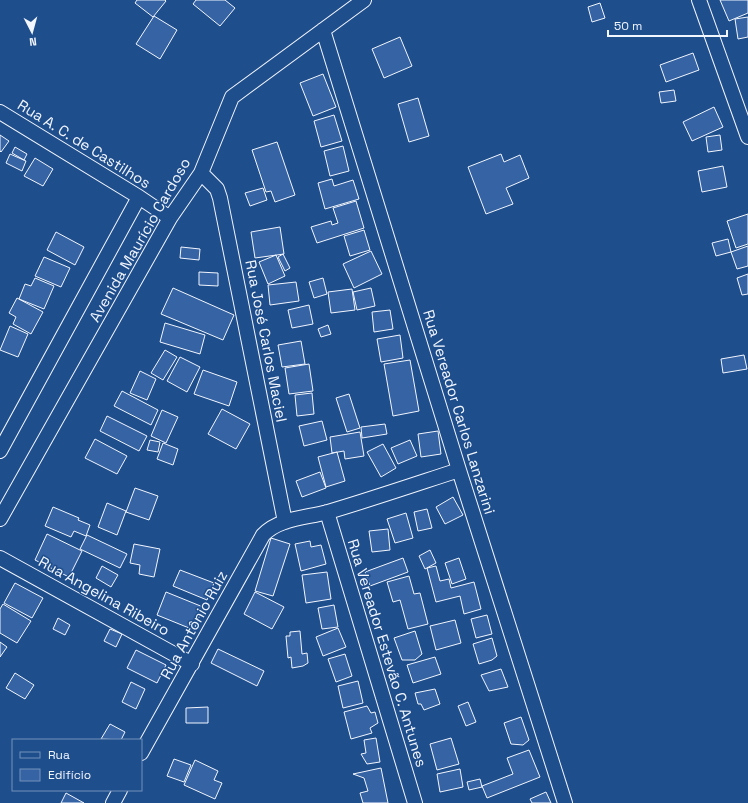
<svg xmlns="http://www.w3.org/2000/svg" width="748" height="803" font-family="'Space Grotesk',sans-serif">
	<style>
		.building { fill: #3563a3; stroke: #f2f6ff }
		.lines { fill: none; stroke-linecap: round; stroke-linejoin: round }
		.minor-casing { stroke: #f2f6ff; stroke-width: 16 }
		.minor { stroke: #1f4e8c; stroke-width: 14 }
		.labels { text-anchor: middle; stroke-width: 3; stroke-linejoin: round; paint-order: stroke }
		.street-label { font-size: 15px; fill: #f2f6ff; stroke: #1f4e8c }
	</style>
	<rect width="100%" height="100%" fill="#1f4e8c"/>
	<path class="building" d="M137,0H165L166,1L153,17L135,3Z
		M196,0H225L235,8L220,26L193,4Z
		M720,0H748V13L729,21Z
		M600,3L605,18L592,22L588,7Z
		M154,16L177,30L160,59L136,44Z
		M748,17V37L738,39L735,19Z
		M400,37L412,66L384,78L372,49Z
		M693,53L699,70L666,82L660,65Z
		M323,74L336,107L313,116L300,83Z
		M674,90L676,101L661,103L659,92Z
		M418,98L429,136L409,142L398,104Z
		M714,107L723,127L692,141L683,122Z
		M334,115L342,141L321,147L314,121Z
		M0,135L9,141L1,152L0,151Z
		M720,135L722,150L708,152L706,137Z
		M277,142L295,195L275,202L271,191L266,192L252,150Z
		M343,146L349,171L330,176L324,151Z
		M15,147L27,154L24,160L12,153Z
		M10,154L26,161L22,171L6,163Z
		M501,154L504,162L520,155L529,178L506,188L513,204L486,214L468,167Z
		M35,158L53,169L43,186L24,176Z
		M723,166L727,187L702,192L698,171Z
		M332,179L334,186L353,180L359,199L325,209L318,183Z
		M263,188L267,200L250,206L245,193Z
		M356,201L364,228L317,243L311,227L331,221L332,225L338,223L333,208Z
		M748,214V244L736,248L727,221Z
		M280,227L284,254L255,258L251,232Z
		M364,230L370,250L350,256L344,236Z
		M56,232L84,247L75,265L47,250Z
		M728,239L731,252L716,256L712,243Z
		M748,246V266L737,269L731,252Z
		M181,247L200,249L199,260L180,258Z
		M371,251L382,274L354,288L343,264Z
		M283,254L290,268L285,271L278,257Z
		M276,255L285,276L268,284L259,262Z
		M44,257L70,268L61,287L35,276Z
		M199,272L218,273V286L199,285Z
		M748,274V294L742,295L737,278Z
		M35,278L54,286L44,309L19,299L25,284L31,286Z
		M323,278L327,294L314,298L309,282Z
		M296,282L299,301L270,305L268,285Z
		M173,288L234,315L223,340L161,314Z
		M371,288L375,306L357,310L353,292Z
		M352,289L355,310L331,313L328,292Z
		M17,298L43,312L31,334L13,324L16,317L9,313Z
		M309,305L313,324L292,328L288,310Z
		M390,310L393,329L374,332L372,312Z
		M165,323L205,335L200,354L160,342Z
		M328,325L331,334L321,337L318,329Z
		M10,326L28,334L18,357L0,350Z
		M400,335L403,358L381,362L377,339Z
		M301,341L305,364L282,367L278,345Z
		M165,350L177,357L163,380L151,373Z
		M744,355L747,369L723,373L721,359Z
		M180,357L200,367L187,392L167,381Z
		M410,360L419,411L393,416L384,364Z
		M309,364L313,391L289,394L285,368Z
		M203,370L237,382L229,406L194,394Z
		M140,371L156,379L147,400L130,393Z
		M122,391L158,410L151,425L114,406Z
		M312,393L314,414L297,416L295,395Z
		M349,394L360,428L347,432L336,398Z
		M222,409L250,424L236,449L208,434Z
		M162,410L178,417L166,443L151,436Z
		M107,416L147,436L139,451L100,431Z
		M322,421L327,440L304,446L299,426Z
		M385,424L387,434L362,438L361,427Z
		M438,431L441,454L421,457L418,434Z
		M360,432L364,456L345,459L344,451L332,453L330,437Z
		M95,439L127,456L117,474L85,458Z
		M150,440L160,442L158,452L147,450Z
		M410,440L417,456L398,464L391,448Z
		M163,443L178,449L173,465L157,459Z
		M383,444L396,468L381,477L367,452Z
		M337,452L345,481L326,487L318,457Z
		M320,472L326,488L302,497L296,481Z
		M135,488L158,496L149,520L126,512Z
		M453,497L463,515L445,524L436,507Z
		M107,503L126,511L117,535L98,527Z
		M53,507L79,518L78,520L90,525L86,536L74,531L71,537L45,526Z
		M427,509L432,528L418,531L414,512Z
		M406,513L413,538L395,543L387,519Z
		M388,529L390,550L372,552L369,531Z
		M47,534L82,551L69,577L35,560Z
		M87,535L127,554L120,568L80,549Z
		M271,538L290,544L273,596L255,591Z
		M310,541L311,547L321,545L326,564L301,571L295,544Z
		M134,544L160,549L154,577L139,574L140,565L130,563Z
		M430,550L436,563L425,569L419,556Z
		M403,558L408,572L370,586L365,572Z
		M459,558L466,579L452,584L445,563Z
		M102,566L118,575L111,587L96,578Z
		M436,566L440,581L449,579L451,588L474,582L481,609L464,614L460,596L436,602L427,568Z
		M180,570L214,583L207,600L173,586Z
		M327,572L331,599L306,603L302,575Z
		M409,576L414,594L420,593L428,624L408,629L400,600L393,602L387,582Z
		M15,583L43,598L32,618L4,603Z
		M166,592L203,607L194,630L157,615Z
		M255,592L284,607L272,629L244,614Z
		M3,604L31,621L17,643L0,633V609Z
		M334,605L338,627L322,629L318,608Z
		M487,615L492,634L476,638L471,619Z
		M58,618L70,625L65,635L53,629Z
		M455,620L461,643L436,650L430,626Z
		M338,628L346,647L323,656L316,637Z
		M110,629L122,634L116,647L104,641Z
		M300,631L302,654L307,653L308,663L303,666L292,668L291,657L288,658L286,636H290V632Z
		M415,631L422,654L415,660H402L394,638Z
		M492,638L497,656L492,660L479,664L473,644Z
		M0,642L7,647L0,657Z
		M218,649L264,671L257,686L211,663Z
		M136,650L166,665L157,683L127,668Z
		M345,654L352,676L336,682L328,659Z
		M435,657L441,674L413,683L407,665Z
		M501,669L508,687L489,691L481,675Z
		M15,673L34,685L25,699L6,688Z
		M358,681L363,703L343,708L338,686Z
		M131,682L145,689L136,709L122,702Z
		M435,689L440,704L424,710L421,704H418L415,693Z
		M468,702L476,722L466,726L458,706Z
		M367,706L371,713L375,712L378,723L370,728L372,733L351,739L344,712Z
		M208,707V723H186V708Z
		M521,717L529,740L523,745L511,744L504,723Z
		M110,724L125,732L121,740L101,739Z
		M376,738L380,762L367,764L361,754L366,753L364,740Z
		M451,738L459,764L437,770L430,744Z
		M529,750L540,777L487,798L482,786L513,774L507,758Z
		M174,759L191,765L184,782L167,776Z
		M195,760L218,771L214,780L222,783L215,799L184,785Z
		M381,768L388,803H363L360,793L368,791L364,778L353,774Z
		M460,769L463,787L440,792L437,774Z
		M480,779L482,787L469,790L467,782Z
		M546,792L551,803H532L530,799Z
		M66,793L84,803H61Z"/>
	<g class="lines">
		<g class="minor-casing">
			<path id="minor" d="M699,0L748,137
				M323,30L459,470L565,803
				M0,112L139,197L170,218
				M201,173L217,189L220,198L285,522
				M0,451L139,197
				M327,512L415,803
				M0,519L170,218L201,173L232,97L364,0
				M0,558L192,664
				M141,753L263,535C279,518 306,518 328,512C372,499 416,484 459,470
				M113,803L120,790"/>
		</g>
		<use href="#minor" class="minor"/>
	</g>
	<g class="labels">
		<g class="street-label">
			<text transform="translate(84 144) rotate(32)" y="5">Rua A. C. de Castilhos</text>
			<text transform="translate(140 240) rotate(-60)" y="5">Avenida Maurício Cardoso</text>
			<text transform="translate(266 341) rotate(79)" y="5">Rua José Carlos Maciel</text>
			<text transform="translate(459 412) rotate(73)" y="5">Rua Vereador Carlos Lanzarini</text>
			<text transform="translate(104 596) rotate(29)" y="5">Rua Angelina Ribeiro</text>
			<text transform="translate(194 625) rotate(-61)" y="5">Rua Antônio Ruiz</text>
			<text transform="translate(387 653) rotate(73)" y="5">Rua Vereador Estevão C. Antunes</text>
		</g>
	</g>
	<rect x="12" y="739" width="130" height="52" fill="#1f4e8c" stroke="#7391ba"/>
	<rect x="20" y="752" width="20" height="6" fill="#1f4e8c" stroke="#7391ba"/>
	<text x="48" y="759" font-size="12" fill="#f2f6ff">Rua</text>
	<rect x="20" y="769" width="20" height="12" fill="#3563a3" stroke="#7391ba"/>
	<text x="48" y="779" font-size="12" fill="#f2f6ff">Edifício</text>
	<g transform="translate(32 32) rotate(174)" stroke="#1f4e8c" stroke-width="3" paint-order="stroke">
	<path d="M0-3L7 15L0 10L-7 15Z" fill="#f2f6ff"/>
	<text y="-6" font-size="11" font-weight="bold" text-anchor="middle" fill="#f2f6ff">N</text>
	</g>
	<path d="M608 30v6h119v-6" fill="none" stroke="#f2f6ff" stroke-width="2"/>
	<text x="614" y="30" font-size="12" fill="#f2f6ff" stroke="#1f4e8c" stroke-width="3" paint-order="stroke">50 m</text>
</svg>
